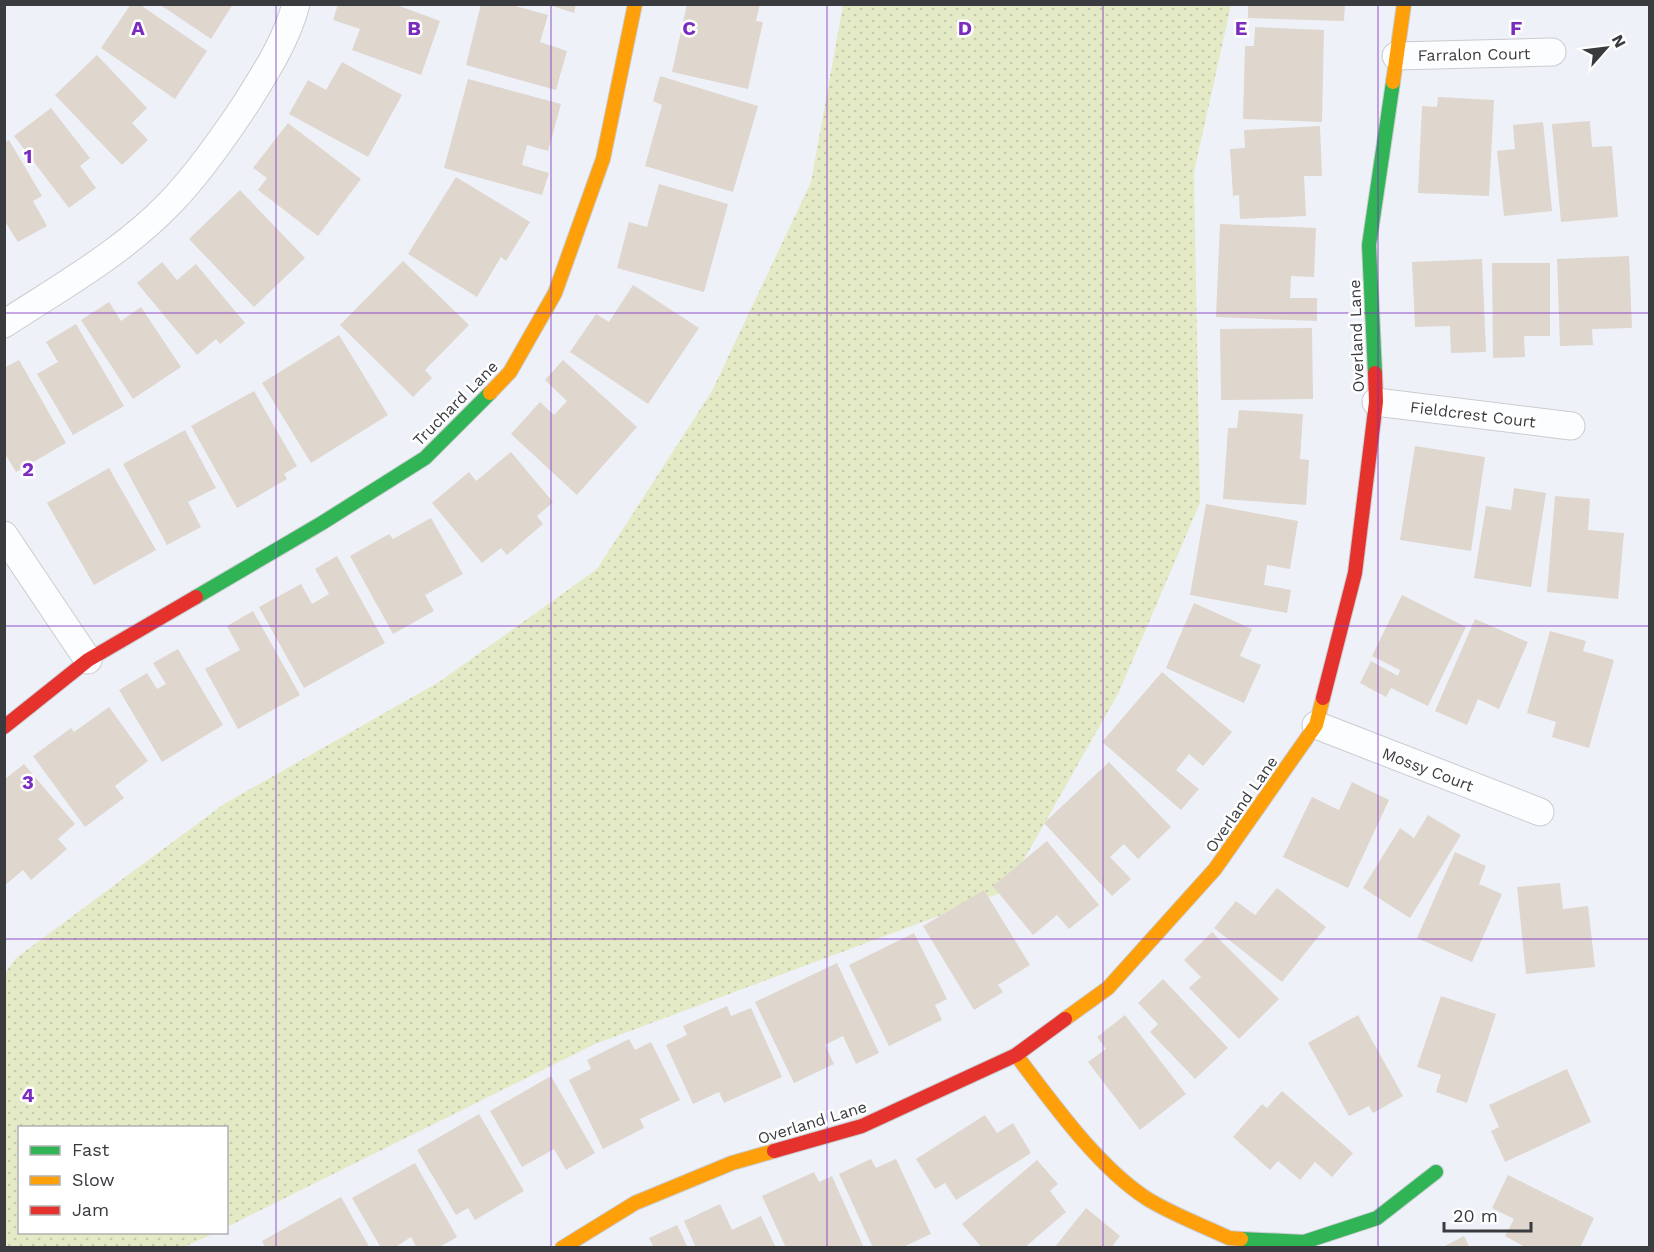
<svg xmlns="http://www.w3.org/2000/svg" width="1654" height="1252" font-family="'Work Sans',sans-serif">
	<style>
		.grass { fill: url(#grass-dots) }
		.building { fill: #dfd6cd }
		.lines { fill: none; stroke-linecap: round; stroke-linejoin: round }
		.street-casing { stroke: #c9ccd0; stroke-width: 29 }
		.fast-casing { stroke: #c9ccd0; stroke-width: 16 }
		.slow-casing { stroke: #c9ccd0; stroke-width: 16 }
		.jam-casing { stroke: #c9ccd0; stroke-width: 16 }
		.street { stroke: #fcfdfe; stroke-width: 27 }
		.fast { stroke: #30b455; stroke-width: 14 }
		.slow { stroke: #ff9f0a; stroke-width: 14 }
		.jam { stroke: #e5322d; stroke-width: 14 }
		.grid { fill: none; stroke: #7b2cbf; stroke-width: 1.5; stroke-opacity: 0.55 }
		.labels { text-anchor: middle; stroke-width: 5; stroke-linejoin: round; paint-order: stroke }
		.street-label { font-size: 16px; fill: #393b3f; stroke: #fff }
		.grid-label { font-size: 20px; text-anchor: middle; font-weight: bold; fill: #7b2cbf; stroke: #fff; stroke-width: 5; stroke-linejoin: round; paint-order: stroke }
	</style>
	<defs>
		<pattern id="grass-dots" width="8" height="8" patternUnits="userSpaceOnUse" patternTransform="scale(1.5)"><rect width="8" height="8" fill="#e5eac6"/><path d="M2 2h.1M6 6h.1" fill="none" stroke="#c5caab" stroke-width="1.8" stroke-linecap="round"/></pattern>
	</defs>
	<rect width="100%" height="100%" fill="#eef2f8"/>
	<path class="grass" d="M843,5H1231L1194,172L1200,503L1119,692L1006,891L595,1044L227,1227L226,1128H20V1232L215,1233L184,1247L5,1248L4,975L16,958L224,804L439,682L597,569L712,391L811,182Z"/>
	<path class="building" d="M131,4H139L207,51L175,99L101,48Z
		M159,4H233L211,39Z
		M338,4H394L440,21L421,75L352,50L360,29L333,20Z
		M481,4H508L548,15L540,42L567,51L556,90L466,65Z
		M546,4H576L574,13Z
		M687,4H760L756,21L763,22L748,89L672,72Z
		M1248,4H1345L1344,21L1248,18Z
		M1255,27L1324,30L1322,122L1243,119L1245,46H1254Z
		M97,55L147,108L132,123L148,140L122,165L55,95Z
		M342,62L402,95L368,157L289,114L308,80L326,90Z
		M660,76L758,106L733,192L645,166L662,105L653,101Z
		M468,79L561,104L548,151L527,145L522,165L549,173L542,195L444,168Z
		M1438,97L1494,100L1489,196L1418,193L1422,106L1437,107Z
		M51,108L90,158L80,166L96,188L69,208L14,136Z
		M1590,121L1592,147L1612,146L1618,217L1561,222L1552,124Z
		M1543,122L1552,211L1504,216L1497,151L1515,149L1513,125Z
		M288,123L361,179L318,236L258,190L267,178L253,168Z
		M1320,126L1322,176H1304L1306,216L1240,219L1239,195L1233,196L1230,149L1245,148L1244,130Z
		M9,140L42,196L33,201L47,226L18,242L4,220V143Z
		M456,177L530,222L506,261L501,257L477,297L408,254Z
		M659,184L728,204L704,292L617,268L629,222L647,227Z
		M240,190L305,258L254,307L189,239Z
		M1220,224L1316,228L1314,277L1291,276L1290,298H1317V321L1216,317Z
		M1629,256L1632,328L1592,329L1593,345L1560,346L1557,259Z
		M1482,259L1486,352L1451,353L1450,326L1415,327L1412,262Z
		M403,261L469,325L425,370L432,378L413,397L340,325Z
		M162,262L177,280L196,264L245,323L220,344L216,339L197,355L137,283Z
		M1492,263H1550V336H1524L1525,357L1493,358Z
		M633,285L699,328L648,404L570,352L596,314L609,322Z
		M109,302L121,321L141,307L181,367L133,399L81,320Z
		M76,324L124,406L73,435L37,374L58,362L46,342Z
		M1312,328L1313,399L1221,400L1220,329Z
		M339,335L388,415L311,463L262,383Z
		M19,360L66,443L16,472L4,452V368Z
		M563,360L637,427L577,495L511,434L540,402L554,415L567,401L545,380Z
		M254,391L297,466L284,474L287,479L237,508L191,426Z
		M1239,410L1303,414L1300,459L1309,460L1306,505L1223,499L1228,428H1237Z
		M185,430L216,488L188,502L201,527L167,545L123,464Z
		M1415,446L1485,457L1471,551L1400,540Z
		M511,452L553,502L537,516L543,524L507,555L501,548L482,563L432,503L469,472L476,481Z
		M109,468L156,550L94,585L47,503Z
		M1514,488L1546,493L1531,587L1474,578L1486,506L1511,510Z
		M1555,496L1590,499L1588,530L1624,533L1618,599L1547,592Z
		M1206,504L1298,521L1290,569L1267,565L1264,585L1291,590L1287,613L1190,595Z
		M431,518L463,574L425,595L434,611L393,634L350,556L389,534L393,539Z
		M337,556L385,643L304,688L259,607L301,584L312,604L329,594L315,569Z
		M1402,595L1466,627L1428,706L1391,688L1386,697L1360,683L1371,661L1398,676L1400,670L1372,656Z
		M1194,603L1252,629L1240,656L1261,665L1244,703L1166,668Z
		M253,611L300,695L238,729L205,669L240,650L227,626Z
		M1475,619L1528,642L1499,709L1478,699L1467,725L1435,711Z
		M1550,631L1586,641L1583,651L1614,660L1589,748L1552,737L1556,722L1527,713Z
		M178,649L223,725L162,762L119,690L147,673L157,689L166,684L153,663Z
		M1162,672L1232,732L1203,766L1189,754L1176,770L1199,789L1181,810L1102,742Z
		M109,707L148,761L115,786L124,798L85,827L33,756L71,728L74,732Z
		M1109,762L1171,827L1138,859L1124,844L1110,857L1131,879L1112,896L1044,823Z
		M24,764L75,824L58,839L67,849L31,880L23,870L4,886V780Z
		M1352,782L1389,800L1348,888L1283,857L1312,797L1339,810Z
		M1428,815L1461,835L1410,918L1363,888L1400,828L1414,838Z
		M1047,841L1099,905L1069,929L1057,915L1033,935L993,886Z
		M1455,852L1486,866L1479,884L1502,894L1472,962L1417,938Z
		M1560,883L1563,909L1588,906L1595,967L1526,974L1517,887Z
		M1277,888L1326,927L1282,982L1214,928L1236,901L1255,915Z
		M984,890L1030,965L998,985L1003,992L974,1010L923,926Z
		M1212,932L1279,999L1239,1039L1189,988L1201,977L1184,960Z
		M914,933L947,999L935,1005L942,1020L889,1046L849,965Z
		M837,963L879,1053L856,1064L843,1036L825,1045L834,1064L794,1083L755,1002Z
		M1163,979L1228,1048L1195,1079L1150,1032L1158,1024L1138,1003Z
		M1441,996L1496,1014L1467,1103L1436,1092L1441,1075L1417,1067Z
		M727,1006L731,1016L751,1008L782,1077L724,1103L719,1092L693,1104L666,1045L687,1035L683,1026Z
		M1125,1015L1186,1094L1140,1130L1088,1062L1106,1049L1097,1037Z
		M1358,1015L1403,1096L1373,1113L1369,1106L1349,1116L1308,1043Z
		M629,1039L635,1050L651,1042L680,1100L640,1119L644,1128L603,1149L569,1080L591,1069L587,1060Z
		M1567,1069L1591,1122L1505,1162L1491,1131L1499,1127L1489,1105Z
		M551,1076L595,1153L566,1170L554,1149L522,1167L490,1111Z
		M1282,1091L1353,1153L1332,1177L1315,1162L1300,1180L1278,1161L1270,1170L1233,1137L1262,1104L1267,1108Z
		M479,1114L524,1191L475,1220L468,1208L456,1215L417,1150Z
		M985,1115L997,1133L1013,1123L1031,1153L956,1200L945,1183L935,1189L916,1159Z
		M871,1159L876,1168L896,1159L931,1234L901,1248H873L839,1174Z
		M1037,1160L1058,1184L1050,1191L1066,1212L1024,1248H982L962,1224Z
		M415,1163L457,1237L438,1248H417L411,1237L394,1248H381L352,1198Z
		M814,1172L819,1182L832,1176L864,1248H786L762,1196Z
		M1508,1175L1594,1218L1580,1248H1527L1505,1236L1514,1219L1492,1208Z
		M341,1197L370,1248H266L262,1241Z
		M720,1204L732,1230L761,1216L776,1248H696L684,1221Z
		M1086,1208L1120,1236L1111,1248H1054Z
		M677,1225L688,1248H654L649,1238Z
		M1464,1236L1470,1248H1441Z"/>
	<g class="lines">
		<g class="street-casing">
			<path id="street" d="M1396,56L1552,52
				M4,324C61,287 123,252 170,203C199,173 224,137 247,102C266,72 287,39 296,4
				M1376,402L1571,426
				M4,535L88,660
				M1316,725L1540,812"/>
		</g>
		<g class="fast-casing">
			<path id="fast" d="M1375,373L1369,245L1393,82
				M196,597L322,523L425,458L490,393
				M1241,1239L1304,1242L1377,1218L1436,1172"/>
		</g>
		<g class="slow-casing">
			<path id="slow" d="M1393,82L1404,4
				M490,393L510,372L555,293L603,159L635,4
				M1065,1019L1108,988L1215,869L1316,725L1323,698
				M1016,1055C1052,1102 1096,1165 1146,1198C1171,1214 1202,1225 1229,1238L1241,1239
				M562,1248L635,1203L732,1163L774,1151"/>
		</g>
		<g class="jam-casing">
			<path id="jam" d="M1323,698L1355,573L1376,402L1375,373
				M4,727L88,660L196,597
				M774,1151L862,1126L1016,1055L1065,1019"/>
		</g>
		<use href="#street" class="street"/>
		<use href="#fast" class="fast"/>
		<use href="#slow" class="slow"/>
		<use href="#jam" class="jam"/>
	</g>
	<path class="grid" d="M276,4V1248M551,4V1248M827,4V1248M1103,4V1248M1378,4V1248M4,313H1650M4,626H1650M4,939H1650"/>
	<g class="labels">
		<g class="street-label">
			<text transform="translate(1474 54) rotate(-1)" y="6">Farralon Court</text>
			<text transform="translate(1356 336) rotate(-92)" y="6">Overland Lane</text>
			<text transform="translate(455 403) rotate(-45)" y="6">Truchard Lane</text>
			<text transform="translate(1473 414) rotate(7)" y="6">Fieldcrest Court</text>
			<text transform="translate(1428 769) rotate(21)" y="6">Mossy Court</text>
			<text transform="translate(1241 804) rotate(-55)" y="6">Overland Lane</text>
			<text transform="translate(812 1122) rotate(-17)" y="6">Overland Lane</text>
		</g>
	</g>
	<g class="grid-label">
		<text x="138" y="35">A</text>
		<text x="414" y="35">B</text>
		<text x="689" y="35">C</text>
		<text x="965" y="35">D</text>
		<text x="1241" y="35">E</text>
		<text x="1516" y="35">F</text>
		<text x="28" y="163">1</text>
		<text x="28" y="476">2</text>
		<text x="28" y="789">3</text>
		<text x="28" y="1102">4</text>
	</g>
	<rect width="1654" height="1252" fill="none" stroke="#393b3f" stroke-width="12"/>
	<rect x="18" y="1126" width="210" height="108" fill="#ffffff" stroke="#b0b1b2" stroke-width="1.5"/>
	<rect x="30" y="1146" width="30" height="9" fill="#30b455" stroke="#b0b1b2" stroke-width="1.5"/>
	<text x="72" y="1156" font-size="18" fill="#393b3f">Fast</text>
	<rect x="30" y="1176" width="30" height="9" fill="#ff9f0a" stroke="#b0b1b2" stroke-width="1.5"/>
	<text x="72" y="1186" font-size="18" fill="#393b3f">Slow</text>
	<rect x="30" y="1206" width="30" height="9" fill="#e5322d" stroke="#b0b1b2" stroke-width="1.5"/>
	<text x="72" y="1216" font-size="18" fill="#393b3f">Jam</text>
	<g transform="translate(1606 48) rotate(62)" stroke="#ffffff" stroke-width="4.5" paint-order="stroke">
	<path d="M0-4.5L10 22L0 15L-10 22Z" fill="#393b3f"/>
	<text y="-9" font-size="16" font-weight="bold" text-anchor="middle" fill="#393b3f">N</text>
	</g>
	<path d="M1444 1222v9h87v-9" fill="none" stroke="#393b3f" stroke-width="3"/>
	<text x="1453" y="1222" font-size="18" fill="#393b3f" stroke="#ffffff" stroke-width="4.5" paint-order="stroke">20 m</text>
</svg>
